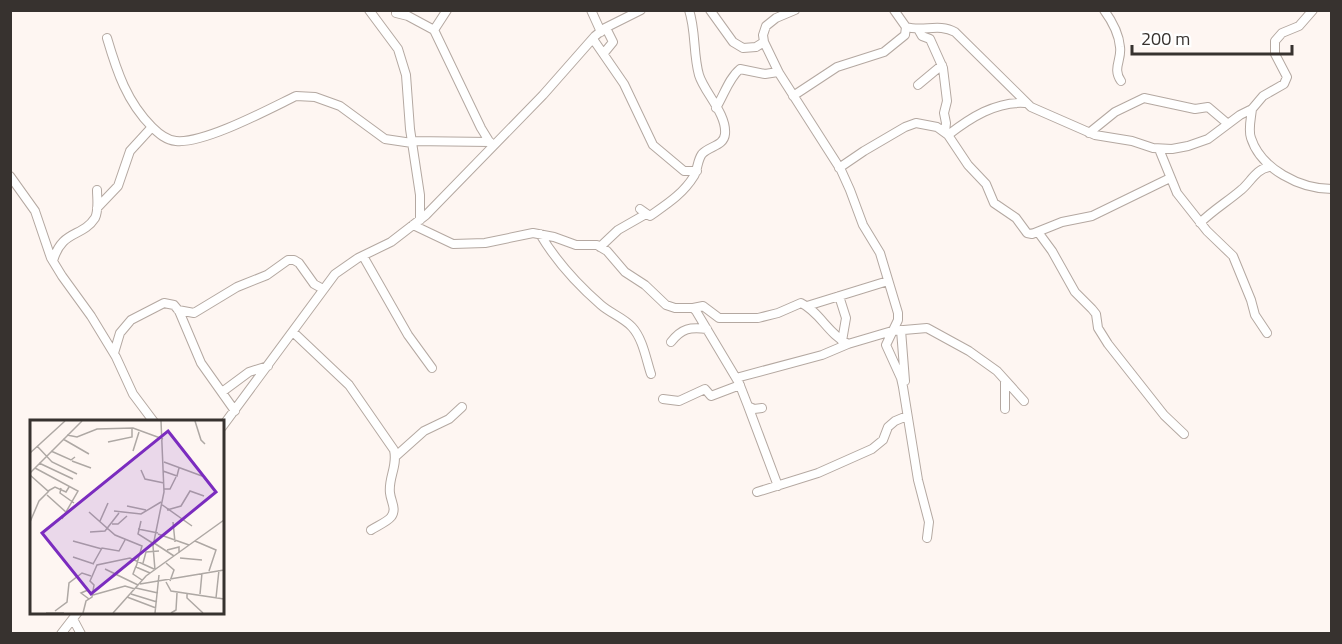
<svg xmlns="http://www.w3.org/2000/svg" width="1342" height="644" font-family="'Titillium Web',sans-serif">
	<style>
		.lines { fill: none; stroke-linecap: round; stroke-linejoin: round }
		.minor-casing { stroke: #b4a8a1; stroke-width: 10 }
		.minor { stroke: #fff; stroke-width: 8 }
		.inset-road { fill: none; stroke: #aea8a4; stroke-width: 1.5 }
		.view { fill: #7b2cbf; fill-opacity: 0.15; stroke: #7b2cbf; stroke-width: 3 }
		.inset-edge { fill: none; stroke: #37322f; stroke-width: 3 }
	</style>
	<rect width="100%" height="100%" fill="#fef6f2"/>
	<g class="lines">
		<g class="minor-casing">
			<path id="minor" d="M369,10L398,49L406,75L410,129L420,195V220
				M591,10L601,32
				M710,10L733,42L743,48L756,47L764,42
				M795,10L776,18L766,26L763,35L764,42L779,73L841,170L850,190L863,225L880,253L898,313V320L886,345L901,378L903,387L918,480L929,522L927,538
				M894,10L906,27C923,32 939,23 955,32L1031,107L1095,135L1132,141L1153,148L1172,149L1188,146L1208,139L1240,115L1252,109L1263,96L1284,84L1287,77L1275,54V41L1282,33L1299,26L1313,10
				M1104,10C1112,21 1119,34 1120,47C1122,60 1112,68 1121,81
				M396,13L408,16L434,30L481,128L492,146
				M918,29L922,36L930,39L943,68L947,101L944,113L946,123L945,132
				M434,30L447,10
				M107,38C117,72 127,102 152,127C159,134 166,140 176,141C204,144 269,109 296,96L315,97L340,106L385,139L412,143
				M593,39L624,84L653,145L684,171H697
				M604,53L613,42L606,28
				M918,85L942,65
				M793,96L837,67L884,52L905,35L906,27
				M716,108C724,95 729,78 740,69L765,74L778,72
				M1252,109C1251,118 1248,130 1251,138C1261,169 1300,189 1332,189
				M1089,133L1115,112L1144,98L1195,109L1208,107L1228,124
				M948,135C970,118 996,101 1025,103
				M411,141L490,142
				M1159,149L1177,193L1207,231L1233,256L1251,300L1255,315L1267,333
				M839,168L864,151L905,127L916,123L937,127L948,135L968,165L986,184L994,203L1016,218L1027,233L1032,234L1062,222L1092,216L1170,178
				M10,176L35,211L51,258L62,276L91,316L116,357L133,394L154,422
				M97,208L118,186L130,151L152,127
				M640,209L650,216C667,204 683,194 694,176C698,169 697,161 702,154C709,146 724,146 725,134C727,114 704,92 699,75C693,54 696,31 689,10
				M1200,223C1213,210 1227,202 1241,190C1250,183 1256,169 1269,167
				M413,225L453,244L485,243L533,233L554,237L576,245H597L607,251L625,272L645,285L666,305L675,308H693L696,311L739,383L748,406L754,409L762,408
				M1038,232L1052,251L1075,292L1092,309L1096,314L1098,328L1108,344L1164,415L1184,434
				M540,234C556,261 578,285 601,305C610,313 624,318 632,327C643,339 646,359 651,374
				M600,247L618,230L646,214
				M363,256L408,335L432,368
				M53,261C62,229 82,238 95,218C99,210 97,198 97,190
				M839,296L846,318L842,341
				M807,306L888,281
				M693,308L703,306L719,318H758L778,313L801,303C820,312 828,334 848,344
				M178,310L194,313L237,287L267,275L288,260H294L299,263L314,284L323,289
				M901,330L905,381
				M293,332L349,385L394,450C398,466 388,478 390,493C391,502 397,509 391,517C387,522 377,526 371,530
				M671,342C682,328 690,327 707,329
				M114,353L120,333L131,320L164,303L174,305L179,311L201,363L235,411
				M736,378L822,355L848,344L892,331L927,328L969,351L997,371L1024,401
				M222,392L249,372L268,366
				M663,399L679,401L705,389L711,396L740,385
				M748,406L778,486
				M1005,409V382
				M222,427L335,274L358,258L391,242L426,215L543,95L595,36L605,28L641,10
				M396,456L424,431L449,419L462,407
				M757,492L818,473L872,449L883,440L888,427L895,421L907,416
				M73,619L81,634
				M61,634L78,612"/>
		</g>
		<use href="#minor" class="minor"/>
	</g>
	<g transform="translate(30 420)">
		<rect width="194" height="194" fill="#fef6f2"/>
		<path class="inset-road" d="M165,1L171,20L175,24M37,15L47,17L67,9L103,8L133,19M33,19L59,34M78,22L102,17V8M7,26L22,42L47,54M21,31L41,40L45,37M103,31L109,12M0,33L35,1M42,41L61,48M134,42L172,56M9,43L43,59M5,48L48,71L32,99M111,50L115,59L134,63M133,51L147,56L149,48M0,53L52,1M0,55L18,71L25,67L36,72L39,67M31,68L30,73L44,83M134,69H140L146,57M17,75L37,93M131,84L162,106M97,86L116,90M137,90L151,86L160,71L174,76M84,91L111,94L131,82M59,92L85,115L112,126L106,147L120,153M70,101L78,83M111,101L108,114L124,124M0,102L9,81L19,71M143,102L145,122M82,104H88L97,96M108,109L128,113M60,112L75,111L89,93M128,114L159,125M43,121L72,129M165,121L186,130L179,151M124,123L144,136M137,130L149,127V133M43,137L64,144M150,138L172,140M113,143L116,132L129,131M136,143L144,150L140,161M63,144L72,128L89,131L95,120M106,146L103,154L112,160M75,149L108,165M125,150L123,126L134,72L131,1M136,162L141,171L194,179M110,164L194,150M106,168L128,173M157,173V178L173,193M101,174L127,182M170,174L172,153M63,175L95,166L105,169M97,177L126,188M186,178L189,150M59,179L51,173L58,170L62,174M25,191L37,182L39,163L52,153L61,156M16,193H34M53,193L56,181L62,177L64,165L60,161L67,145L100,138L124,149M83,193L116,156L194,100M125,193L129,155M141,193L146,190L147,173"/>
		<path class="view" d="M138,11L186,72L61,174L12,113Z"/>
		<rect width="194" height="194" class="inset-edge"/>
	</g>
	<rect width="1342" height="644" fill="none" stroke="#37322f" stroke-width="24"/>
	<path d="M1132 45v9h160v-9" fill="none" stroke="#37322f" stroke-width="3"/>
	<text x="1141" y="45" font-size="18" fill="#37322f" stroke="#ffffff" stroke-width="4.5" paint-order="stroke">200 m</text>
</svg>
